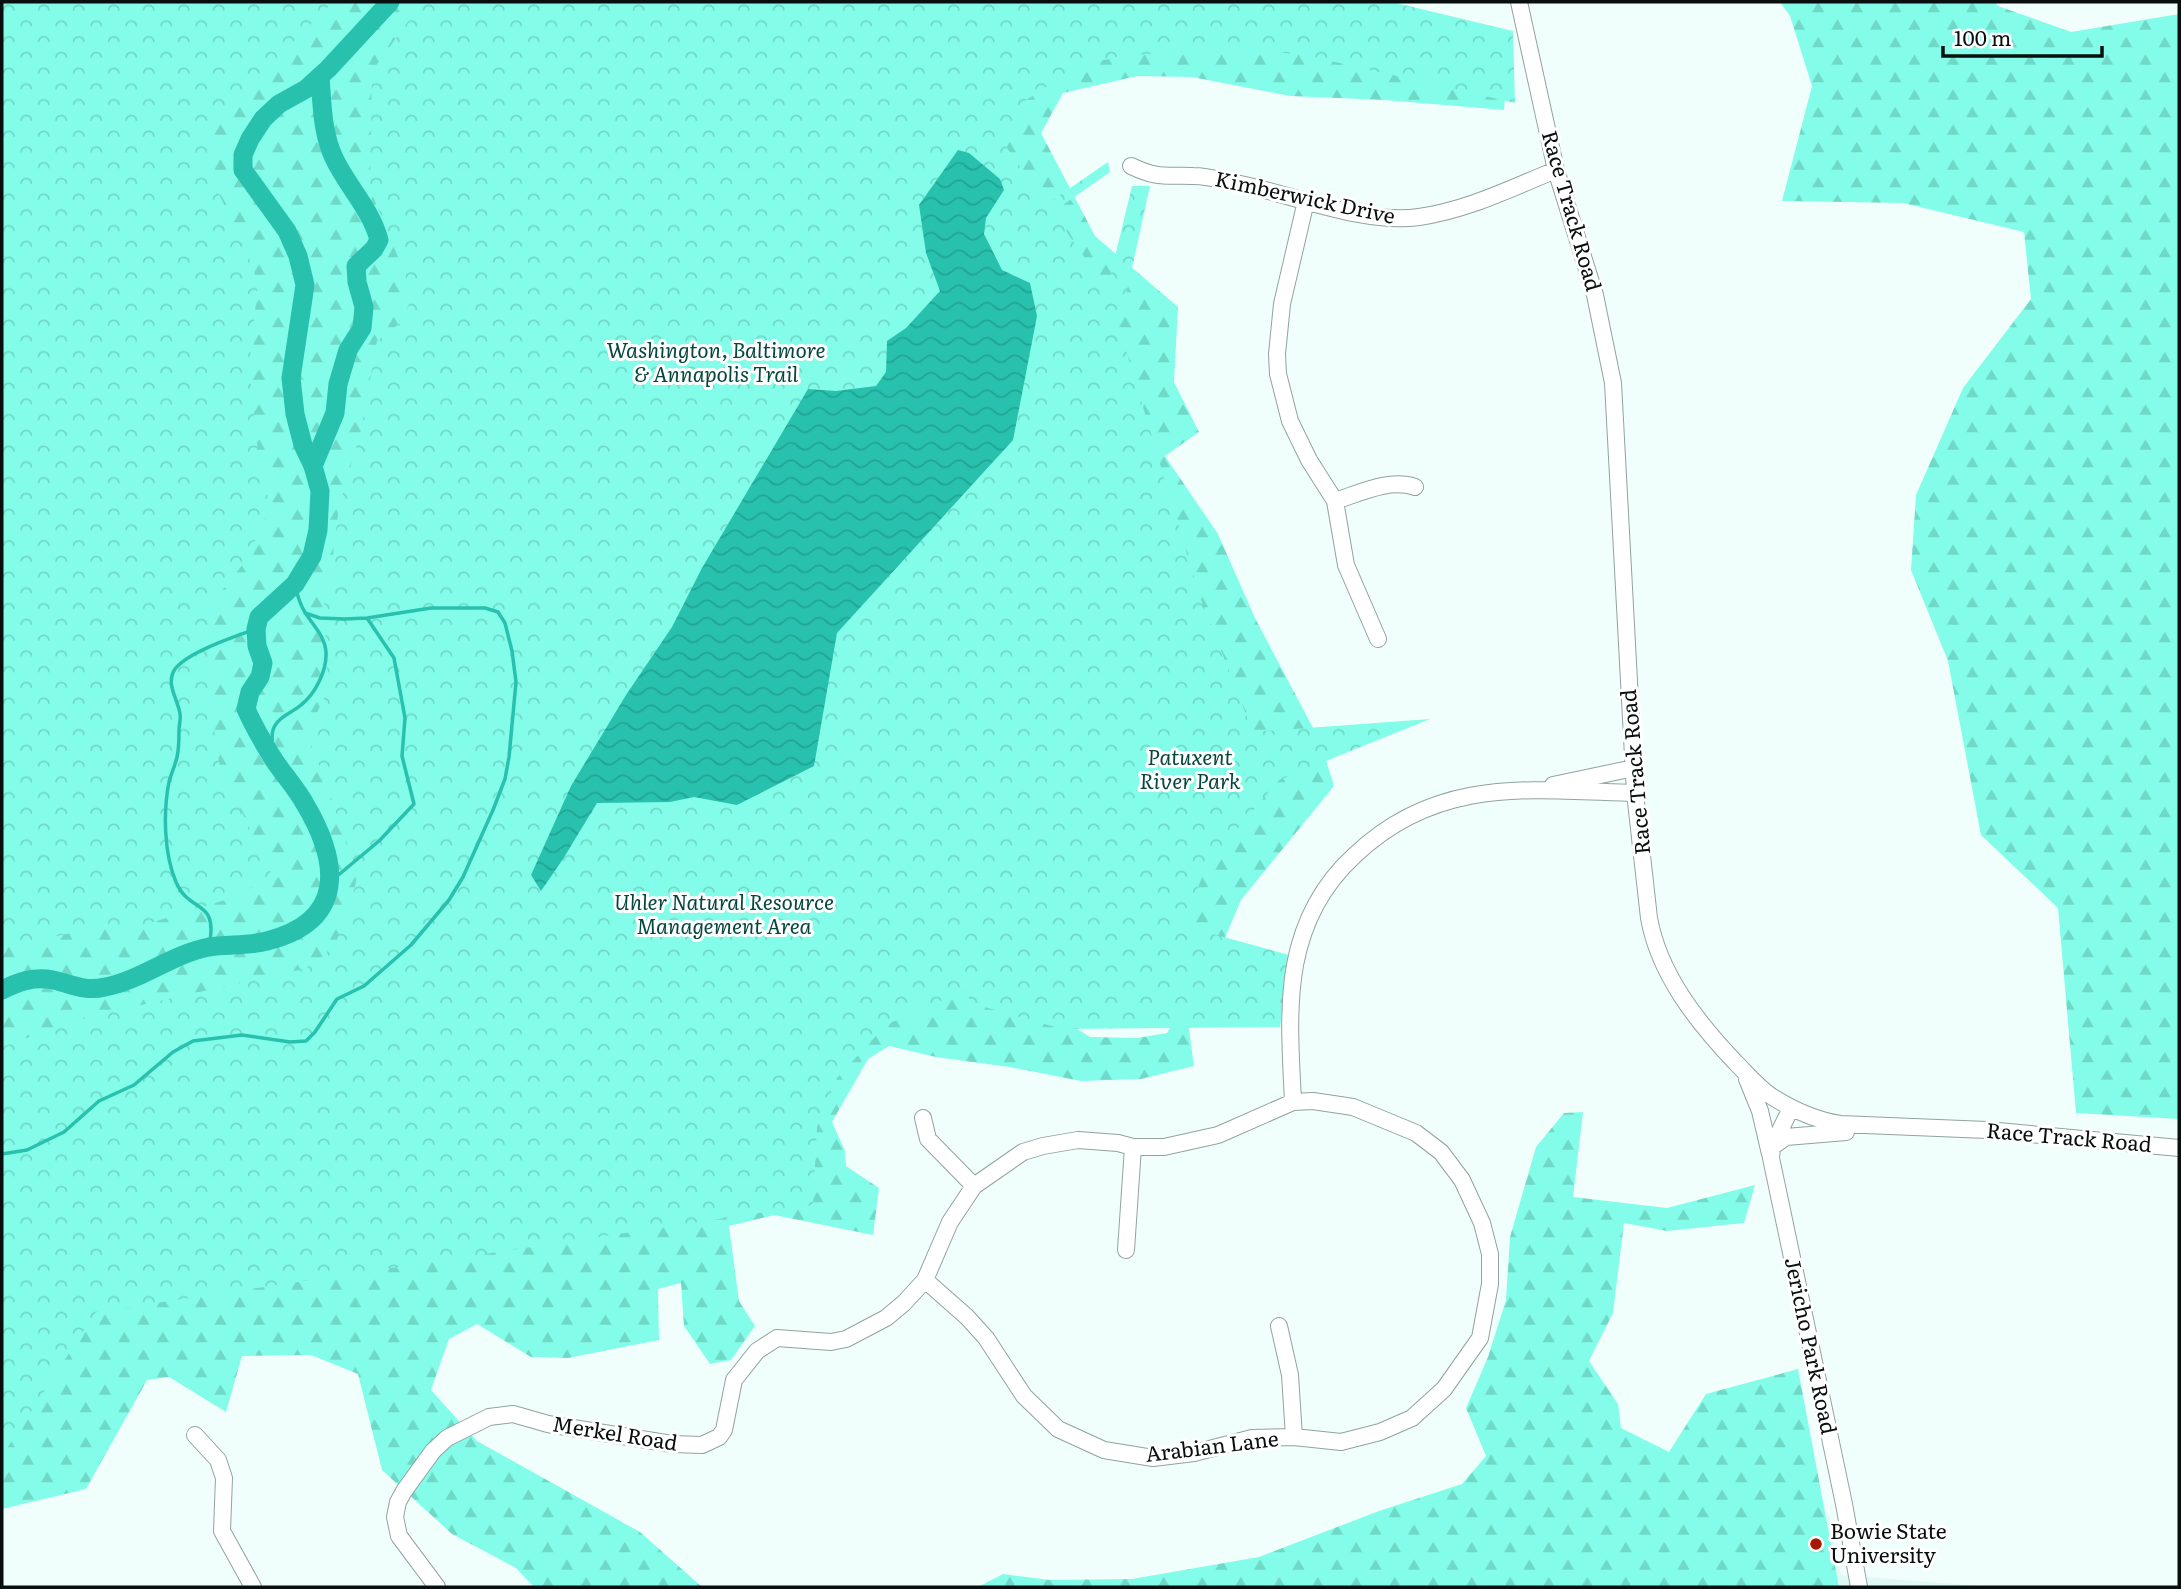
<svg xmlns="http://www.w3.org/2000/svg" width="2181" height="1589" font-family="Literata,serif">
	<style>
		.built { fill: #dffaf4 }
		.forest { fill: url(#forest-firs) }
		.park { fill: url(#park-crowns) }
		.water { fill: url(#water-waves) }
		.lines { fill: none; stroke-linecap: round; stroke-linejoin: round }
		.stream { stroke: #28c1ad; stroke-width: 3.5 }
		.river { stroke: #28c1ad; stroke-width: 19 }
		.minor-casing { stroke: #92a29f; stroke-width: 18 }
		.minor { stroke: #fff; stroke-width: 16 }
		.poi-dot { fill: #a81701; stroke: #fff; stroke-width: 2.5 }
		.labels { text-anchor: middle; stroke-width: 6; stroke-linejoin: round; paint-order: stroke }
		.street-label { font-size: 21px; fill: #090f0e; stroke: #fff }
		.park-label { font-size: 21px; font-style: italic; fill: #05463e; stroke: #fff }
		.poi-label { font-size: 21px; fill: #090f0e; stroke: #fff; text-anchor: start }
	</style>
	<defs>
		<pattern id="forest-firs" width="22" height="20" patternUnits="userSpaceOnUse" patternTransform="scale(1.75)"><rect width="22" height="20" fill="#83fde9"/><path d="M5 1l3.5 6h-7zM16 11l3.5 6h-7z" fill="#70d8c7"/></pattern>
		<pattern id="park-crowns" width="20" height="18" patternUnits="userSpaceOnUse" patternTransform="scale(1.75)"><rect width="20" height="18" fill="#83fde9"/><path d="M2 6a3 3 0 1 1 6 0M12 15a3 3 0 1 1 6 0" fill="none" stroke="#70d8c7"/></pattern>
		<pattern id="water-waves" width="16" height="10" patternUnits="userSpaceOnUse" patternTransform="scale(1.75)"><rect width="16" height="10" fill="#28c1ad"/><path d="M0 5q4-4 8 0t8 0" fill="none" stroke="#22a594"/></pattern>
	</defs>
	<rect width="100%" height="100%" fill="#f1fffc"/>
	<path class="built" d="M1829,1514L1841,1575L1992,1587H1755Z"/>
	<path class="forest" d="M2,2H862L1222,33L1505,95L1504,110L1384,100L1290,96L1192,77L1137,76L1063,93L1041,133L1095,236L1178,307L1174,382L1199,432L1165,456L1218,534L1255,618L1320,741L1334,786L1241,900L1206,983L1012,988L1090,1037L1137,1038L1167,1033L1175,1019L1188,1022L1194,1066L1141,1079L1081,1081L1009,1067L936,1057L889,1046L868,1059L832,1122L845,1151L846,1166L879,1188L873,1235L774,1215L729,1226L739,1301L755,1326L731,1360L710,1364L684,1326L681,1283L658,1289L659,1340L568,1358L531,1357L477,1324L449,1339L431,1390L477,1441L640,1532L702,1587H534L516,1568L452,1534L382,1470L358,1374L311,1355L242,1356L226,1412L169,1377L147,1380L86,1489L2,1509Z
		M1780,2H1995L1998,6L2071,32L2179,14V1119L2076,1113L2058,908L1981,835L1948,661L1911,570L1916,495L1963,388L2031,299L2024,232L1903,203L1782,201L1812,86L1790,16Z
		M1583,1112L1573,1197L1667,1208L1755,1185L1744,1223L1667,1231L1624,1223L1613,1313L1589,1361L1618,1404L1621,1428L1669,1452L1706,1394L1798,1369L1839,1587H978L1003,1574L1050,1580L1132,1579L1259,1557L1379,1511L1462,1484L1486,1456L1466,1408L1488,1357L1506,1300L1510,1237L1536,1147L1564,1113Z"/>
	<path class="park" d="M2,2H333L270,65L211,135L213,183L243,241L258,284L249,367L258,452L270,507L247,559L210,606L208,690L220,767L272,875L235,897L150,923L71,933L2,948Z
		M417,2H1392L1513,31L1515,103L1300,54L1250,51L1178,52L1121,56L1079,66L1023,102L1004,144L1047,204L1108,162L1110,172L1053,212L1107,290L1132,186H1150L1119,327L1200,597L1253,732L1430,719L1279,780L1206,866L1184,926L1289,955L1280,1027L1062,1029L971,1003L965,990L886,1025L837,1078L817,1127L813,1205L96,1312L2,1456V1047L82,1018L304,969L325,955L347,922L357,877L329,791L307,734L328,690L324,602L331,573L339,506L361,431L377,341L399,324L411,300L405,274L370,189L372,71L412,16Z"/>
	<path class="water" d="M958,150L969,153L1000,179L1004,190L986,218L984,234L1002,270L1030,283L1037,316L1013,440L837,633L814,766L737,805L694,797L670,802L597,803L563,859L541,891L531,875L571,786L626,695L672,627L702,568L808,389L836,391L876,386L886,372L887,341L906,328L940,291L926,253L919,205Z"/>
	<g class="lines">
		<path class="stream" d="M275,762C274,751 270,740 273,730C277,717 292,713 301,705C315,694 327,671 326,652C325,637 314,626 306,614C300,605 297,595 295,584
			M330,882L379,841L414,804L402,756L405,718L394,658L367,618
			M209,947C219,897 190,915 176,882C164,854 163,812 169,782C171,774 175,766 177,757C179,749 179,739 179,730C179,725 181,719 180,714C178,699 165,684 175,669C188,652 236,636 256,629
			M2,1154L27,1150L64,1132L99,1101L134,1085L173,1052L193,1041L242,1035L290,1042L306,1041L315,1032L337,999L364,986L411,945L449,900L463,877L493,810L505,779L509,757L516,682L512,651L505,623L498,612L485,608H431L367,618L344,619L320,618L305,613"/>
		<path class="river" d="M313,466L335,413L338,384L348,350L362,328L364,307L357,282L356,266L374,249L379,240C371,209 347,186 334,158C322,133 322,103 320,76
			M2,990C18,982 34,976 53,980C72,984 84,992 105,987C142,980 172,954 209,947C228,944 248,946 267,941C346,921 340,863 305,804C296,788 284,775 274,760C264,744 254,727 246,709L250,692L260,677L263,663L257,646L256,629L259,617L295,584L312,556L318,530L320,491L313,466L303,445L295,414L291,378L305,285L298,256L287,231L243,170V155L250,139L263,119L279,104L306,89L328,69L390,2"/>
		<g class="minor-casing">
			<path id="minor" d="M1519,2L1556,170L1595,295L1613,383L1635,793L1649,918C1659,974 1697,1022 1736,1063C1747,1074 1758,1087 1771,1096C1793,1110 1815,1120 1840,1124L1987,1130L2179,1148
				M1131,166C1159,179 1164,175 1193,176C1207,176 1222,180 1236,183C1291,194 1364,225 1419,217C1468,210 1511,188 1556,170
				M1306,201L1282,304L1277,354L1278,374L1290,421L1309,460L1335,501L1346,565L1378,639
				M1335,501C1360,493 1390,478 1415,487
				M1553,785L1634,768
				M1747,1079L1760,1111L1770,1154
				M1293,1102C1291,1057 1287,1010 1295,965C1303,922 1323,884 1355,855C1438,776 1530,790 1635,793
				M1791,1108L1772,1147L1771,1158L1844,1504L1859,1587
				M923,1118L928,1139L974,1186
				M1772,1147L1786,1137L1846,1132
				M1126,1250L1133,1147
				M1279,1326L1290,1375L1294,1437
				M195,1435L218,1460L224,1478L222,1531L253,1587
				M437,1587L399,1536L395,1517L398,1502L404,1491L433,1451L447,1438L489,1417L513,1414L548,1424L672,1444L702,1445L719,1437L724,1430L734,1380L757,1351L777,1338L831,1342L846,1339L886,1318L904,1303L925,1280L950,1222L974,1186L1023,1152L1043,1146L1078,1140L1118,1143L1133,1147H1164L1218,1135L1293,1102L1313,1101L1353,1107L1416,1133L1441,1152L1462,1180L1482,1223L1490,1254V1284L1480,1338L1444,1389L1412,1418L1380,1432L1341,1442L1294,1437L1252,1438L1194,1453L1153,1458L1104,1450L1058,1429L1024,1396L986,1338L967,1317L925,1280"/>
		</g>
		<use href="#minor" class="minor"/>
	</g>
	<circle class="poi-dot" cx="1816" cy="1544" r="7"/>
	<g class="labels">
		<g class="street-label">
			<text transform="translate(1305 198) rotate(12)" y="7">Kimberwick Drive</text>
			<text transform="translate(1571 211) rotate(74)" y="7">Race Track Road</text>
			<text transform="translate(1636 772) rotate(-95)" y="7">Race Track Road</text>
			<text transform="translate(2069 1138) rotate(5)" y="7">Race Track Road</text>
			<text transform="translate(1810 1346) rotate(78)" y="7">Jericho Park Road</text>
			<text transform="translate(615 1434) rotate(9)" y="7">Merkel Road</text>
			<text transform="translate(1212 1447) rotate(-7)" y="7">Arabian Lane</text>
		</g>
		<g class="park-label">
			<text x="716" y="358">Washington, Baltimore<tspan x="716" dy="24">&amp; Annapolis Trail</tspan></text>
			<text x="1190" y="765">Patuxent<tspan x="1190" dy="24">River Park</tspan></text>
			<text x="724" y="910">Uhler Natural Resource<tspan x="724" dy="24">Management Area</tspan></text>
		</g>
		<g class="poi-label">
			<text x="1830" y="1539">Bowie State<tspan x="1830" dy="24">University</tspan></text>
		</g>
	</g>
	<rect width="2181" height="1589" fill="none" stroke="#090f0e" stroke-width="7"/>
	<path d="M1943 46v10h159v-10" fill="none" stroke="#090f0e" stroke-width="3.5"/>
	<text x="1954" y="46" font-size="21" fill="#090f0e" stroke="#ffffff" stroke-width="5" paint-order="stroke">100 m</text>
</svg>
